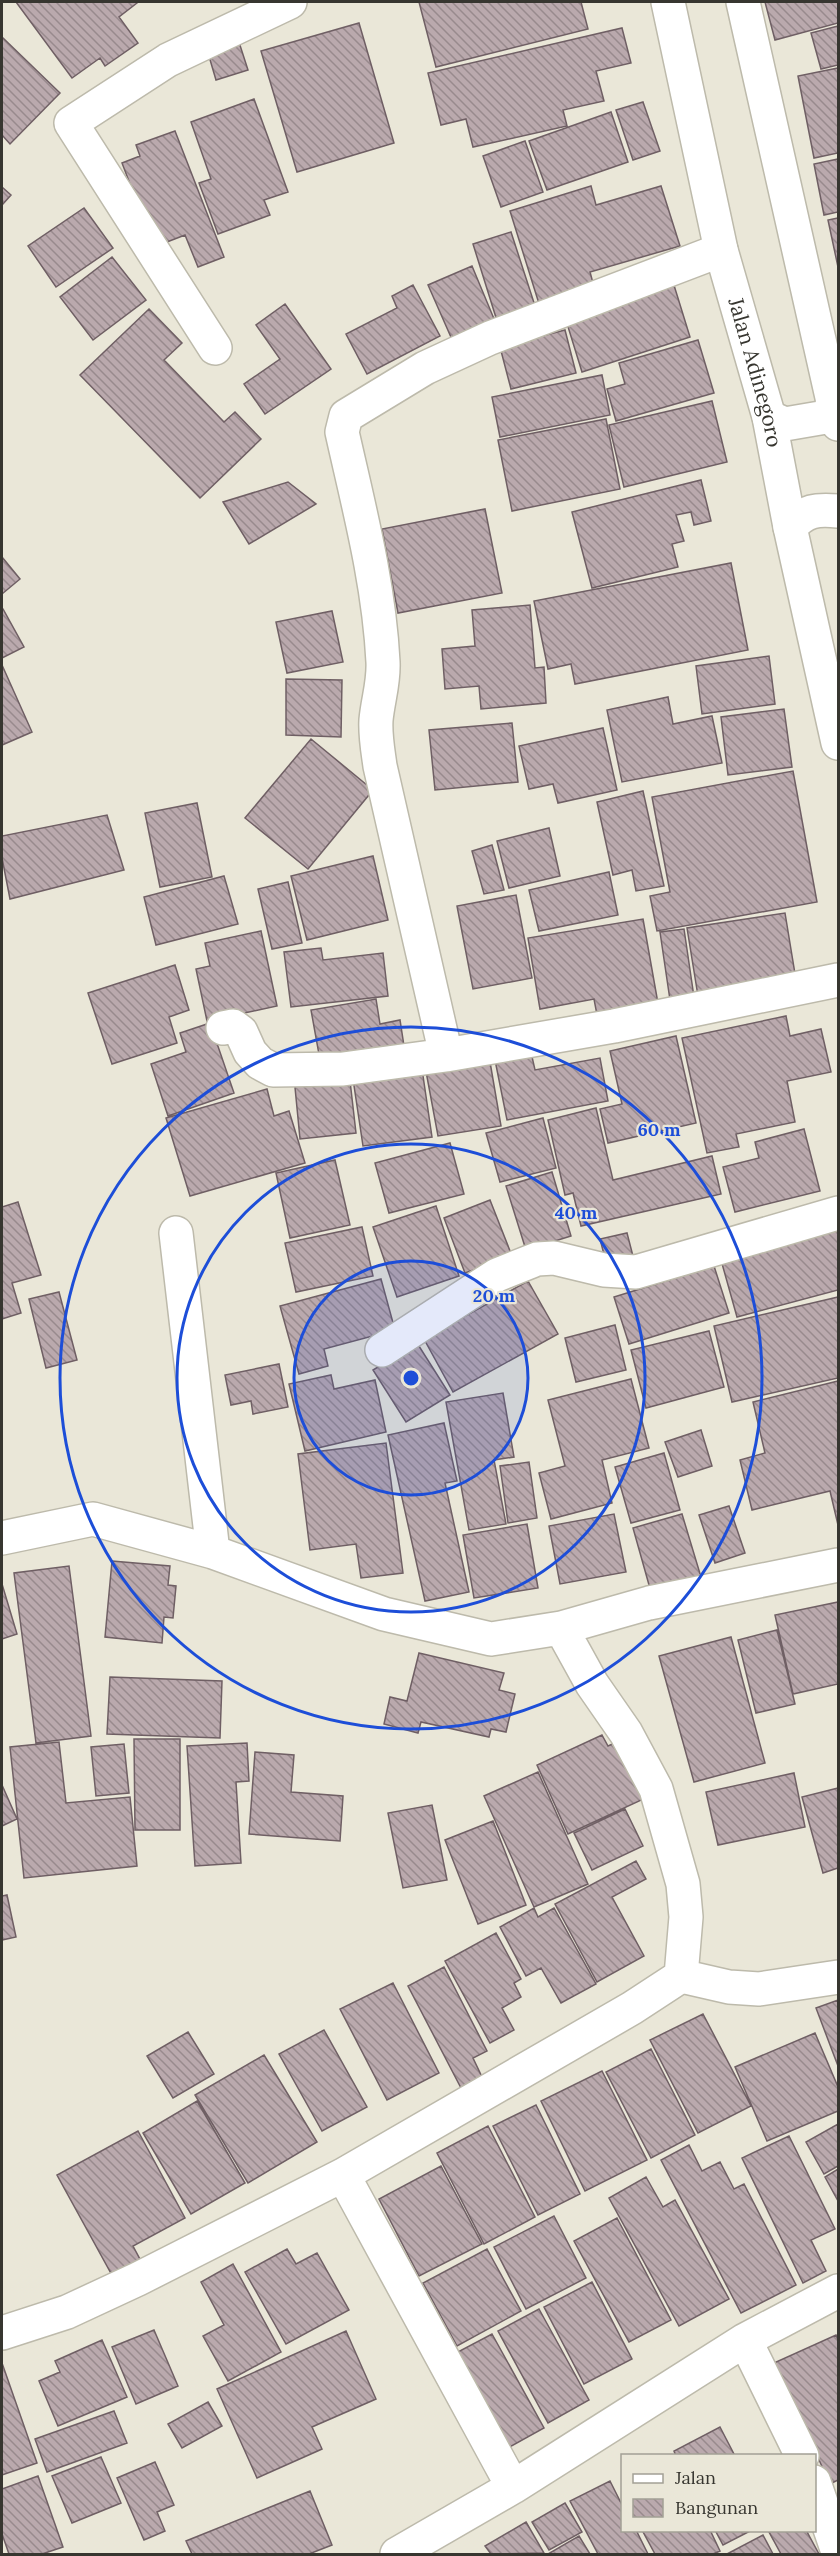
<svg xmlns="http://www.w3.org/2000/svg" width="840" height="2556" font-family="Lora,serif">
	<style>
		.building { fill: url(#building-back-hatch); stroke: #6f5f64; stroke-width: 1.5 }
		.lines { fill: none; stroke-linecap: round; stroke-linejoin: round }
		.minor-casing { stroke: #bdbaab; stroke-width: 36 }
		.trunk-casing { stroke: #bdbaab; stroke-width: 36 }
		.minor { stroke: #fff; stroke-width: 33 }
		.trunk { stroke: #fff; stroke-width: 33 }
		.ring { fill: none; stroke: #1d4ed8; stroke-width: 3 }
		.labels { text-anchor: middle; stroke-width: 4.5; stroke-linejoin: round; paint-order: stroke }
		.street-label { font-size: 21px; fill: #373630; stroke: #eae7d8 }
		.centre { fill: #1d4ed8; stroke: #eae7d8; stroke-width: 3 }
		.ring-label { font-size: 18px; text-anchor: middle; font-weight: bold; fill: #1d4ed8; stroke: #eae7d8; stroke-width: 4.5; stroke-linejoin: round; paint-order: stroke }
	</style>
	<defs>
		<pattern id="building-back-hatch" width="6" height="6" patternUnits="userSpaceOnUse" patternTransform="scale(1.5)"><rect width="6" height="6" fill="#baa9ad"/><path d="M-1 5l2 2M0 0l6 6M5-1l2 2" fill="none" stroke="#988a8d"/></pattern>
	</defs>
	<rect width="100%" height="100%" fill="#eae7d8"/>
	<path class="building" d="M16,2H136L137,3L119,17L138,43L105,66L100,58L72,78Z
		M419,2H581L588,29L436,67Z
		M765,2H838V23L775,40Z
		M359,23L394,143L297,172L261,51Z
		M838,26V65L821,69L811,33Z
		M622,28L631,63L596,71L604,101L563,110L567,126L473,147L466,119L441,125L428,73Z
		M237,36L248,70L216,80L206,46Z
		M2,37L60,93L10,144L2,135Z
		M838,68V153L814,158L798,76Z
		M254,99L288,192L264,200L270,215L218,234L199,183L211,179L191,122Z
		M643,102L660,151L633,160L616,110Z
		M611,112L628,162L547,190L529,141Z
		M175,131L224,257L198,267L185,235L154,247L122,163L140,156L136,145Z
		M525,141L543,192L501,207L483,156Z
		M838,159V212L824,215L814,164Z
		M591,186L596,205L661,186L680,246L590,272L596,294L541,310L510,211Z
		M2,187L11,195L2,205Z
		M84,208L113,248L56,287L28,246Z
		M838,218V267L828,220Z
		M511,232L537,312L498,324L473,244Z
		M112,257L146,300L93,340L60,297Z
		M472,266L497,326L454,344L428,285Z
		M673,282L690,337L582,372L565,317Z
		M413,285L440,336L367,374L346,334L397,308L392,296Z
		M285,304L331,369L265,414L244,384L280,359L256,325Z
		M149,309L182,343L164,360L224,422L235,412L261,439L200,498L80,375Z
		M565,330L576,373L511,389L500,347Z
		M698,340L714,393L616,421L607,389L625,384L619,363Z
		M602,375L610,415L500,437L492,397Z
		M712,401L727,462L624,487L609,425Z
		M606,419L620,489L512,511L498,440Z
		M701,480L711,521L694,525L691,512L676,515L684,541L672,544L678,567L592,588L572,512Z
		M288,482L316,504L249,544L223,502Z
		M485,509L502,593L398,613L382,529Z
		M2,557L20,579L2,594Z
		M731,563L748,650L575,684L571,664L548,669L534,601Z
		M530,605L535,668L544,667L546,703L481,709L479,686L445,689L442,649L475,646L472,610Z
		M2,609H3L24,647L2,658Z
		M332,611L343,662L287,673L276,622Z
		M769,656L775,704L702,714L696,666Z
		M2,665L32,732L2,745Z
		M286,679L342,680L341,737L286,735Z
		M668,697L673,724L712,716L722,763L622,782L607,710Z
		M784,709L792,767L728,775L721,717Z
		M512,723L518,782L435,790L429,730Z
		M603,728L617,790L558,803L553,784L529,789L519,746Z
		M311,739L373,790L308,869L245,818Z
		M793,771L817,902L657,931L650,896L670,892L652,797Z
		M643,791L664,886L636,891L632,870L613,875L597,802Z
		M197,803L212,877L160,887L145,813Z
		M107,815L124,870L10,899L2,858V836Z
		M549,828L560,876L509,888L497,841Z
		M492,845L504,890L484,894L472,851Z
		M373,856L388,920L307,940L291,876Z
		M609,872L618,915L539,931L529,890Z
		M224,876L238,924L156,945L144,897Z
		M288,882L302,943L272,949L258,889Z
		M516,895L532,978L473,989L457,906Z
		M785,913L796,980L698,996L687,928Z
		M643,919L659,1009L598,1020L594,999L540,1009L528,938Z
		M684,929L694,997L670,1000L660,932Z
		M261,931L277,1006L207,1021L196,969L210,966L205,943Z
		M321,948L323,960L383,953L388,996L291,1007L284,952Z
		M175,965L189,1010L169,1017L177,1043L112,1064L88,993Z
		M376,999L380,1024L400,1020L404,1046L320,1060L311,1010Z
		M786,1016L790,1036L821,1029L831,1072L787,1081L795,1122L736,1134L739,1147L707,1153L682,1038Z
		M210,1023L234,1093L168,1116L151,1064L186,1052L180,1033Z
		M676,1036L696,1123L608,1143L600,1109L622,1104L610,1051Z
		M530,1048L535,1070L600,1058L608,1101L507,1120L494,1055Z
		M489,1056L501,1126L438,1136L425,1066Z
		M422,1069L432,1137L363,1146L353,1079Z
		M349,1072L356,1133L300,1139L294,1077Z
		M267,1089L274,1116L289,1111L305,1163L190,1196L166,1118Z
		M596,1108L613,1180L712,1156L721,1194L581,1226L573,1193L565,1195L548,1120Z
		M543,1118L556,1168L500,1182L486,1133Z
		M804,1129L820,1191L735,1212L723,1167L759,1158L755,1142Z
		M450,1143L464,1194L389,1213L375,1163Z
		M335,1160L350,1225L290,1238L276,1173Z
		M552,1172L571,1236L526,1250L506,1186Z
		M490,1200L512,1256L465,1273L444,1218Z
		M18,1202L41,1275L12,1283L21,1313L2,1319V1207Z
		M436,1206L459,1276L397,1297L373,1227Z
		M362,1227L373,1276L296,1292L285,1243Z
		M838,1227V1290L737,1317L721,1260Z
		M627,1233L634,1260L607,1266L600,1239Z
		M714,1266L729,1313L629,1344L614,1297Z
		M381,1279L395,1330L324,1349L328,1366L299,1374L280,1306Z
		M528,1281L558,1334L453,1392L424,1339Z
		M59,1292L77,1360L46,1368L29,1299Z
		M838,1297V1378L732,1402L714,1326Z
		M615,1325L626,1370L576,1382L565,1338Z
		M709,1331L724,1387L646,1408L631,1350Z
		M417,1343L450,1395L406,1422L373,1370Z
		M279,1364L288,1407L253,1414L251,1401L231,1405L225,1375Z
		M331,1375L334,1389L375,1380L386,1432L305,1451L289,1384Z
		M631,1379L649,1448L602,1460L612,1503L551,1519L539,1473L565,1466L548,1400Z
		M838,1381V1525L830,1491L752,1510L740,1460L765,1453L753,1402Z
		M503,1393L514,1457L494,1460L506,1524L469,1530L446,1402Z
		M444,1423L457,1481L445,1483L469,1592L425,1601L388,1435Z
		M701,1430L712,1466L678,1477L665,1442Z
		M386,1443L403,1573L361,1578L356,1544L310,1550L298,1454Z
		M664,1453L680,1510L631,1523L615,1467Z
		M529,1462L537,1518L508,1523L500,1466Z
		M729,1506L745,1553L715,1563L699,1515Z
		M614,1514L626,1572L560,1584L549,1526Z
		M682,1514L701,1577L651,1592L633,1528Z
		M527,1524L538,1588L474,1598L463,1535Z
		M112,1561L170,1566L168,1585L176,1586L173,1618L164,1617L162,1643L105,1637Z
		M69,1566L91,1736L36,1743L14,1573Z
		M2,1584L17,1634L2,1639Z
		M838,1602V1684L793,1694L775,1615Z
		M777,1630L795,1704L756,1713L738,1640Z
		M731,1637L765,1763L694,1782L659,1656Z
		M419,1653L504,1673L499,1690L515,1694L506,1732L491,1729L489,1737L421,1722L418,1733L384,1724L390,1697L407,1701Z
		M110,1677L222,1681L220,1738L107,1734Z
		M602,1735L608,1746L624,1739L650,1796L568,1834L537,1765Z
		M134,1739H180V1830H135Z
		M59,1742L66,1803L130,1797L137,1866L24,1878L10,1747Z
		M247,1743L249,1781L236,1782L241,1863L195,1866L187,1746Z
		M124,1744L129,1793L96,1796L91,1747Z
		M255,1752L294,1755L291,1792L343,1796L340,1841L249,1834Z
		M538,1772L588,1884L534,1907L484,1796Z
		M794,1773L805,1827L718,1845L706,1792Z
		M2,1785L17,1819L2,1826Z
		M838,1788V1868L823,1873L802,1797Z
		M432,1805L447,1880L403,1888L388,1813Z
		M625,1809L643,1846L592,1870L574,1833Z
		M493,1821L526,1905L478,1924L445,1840Z
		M636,1861L646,1879L612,1897L644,1956L597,1982L555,1904Z
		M7,1895L16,1937L2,1940V1896Z
		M534,1908L538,1917L554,1908L596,1984L561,2003L541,1968L526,1976L500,1927Z
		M496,1933L521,1979L514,1983L521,1997L502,2008L514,2030L490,2043L445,1961Z
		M444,1967L487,2051L473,2058L482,2077L461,2088L408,1986Z
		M393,1983L439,2073L387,2100L340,2009Z
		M838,2000V2066L816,2008Z
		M703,2014L751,2106L698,2133L650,2040Z
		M324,2030L367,2107L322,2131L279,2054Z
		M188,2032L214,2074L173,2098L147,2056Z
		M815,2033L838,2087V2111L767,2141L735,2067Z
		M651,2049L695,2135L651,2158L606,2072Z
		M264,2055L317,2142L248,2183L195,2095Z
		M602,2071L647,2160L585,2191L541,2101Z
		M197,2101L245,2183L191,2214L143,2133Z
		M536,2105L580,2194L538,2215L493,2126Z
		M838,2124V2166L824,2174L806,2142Z
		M488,2126L535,2217L484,2244L437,2153Z
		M138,2131L185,2218L133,2246L142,2263L113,2277L57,2175Z
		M789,2136L835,2229L811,2240L826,2271L803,2283L742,2158Z
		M689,2145L702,2171L720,2162L734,2189L744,2184L796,2285L741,2313L661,2160Z
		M441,2166L482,2244L419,2276L379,2199Z
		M838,2169V2201L825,2177Z
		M646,2177L663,2207L675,2200L729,2299L679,2326L609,2198Z
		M554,2216L586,2278L526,2309L494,2247Z
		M617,2218L671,2320L629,2342L574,2241Z
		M287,2249L296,2264L317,2253L349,2310L286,2344L245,2272Z
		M487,2249L521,2311L457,2346L423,2283Z
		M233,2264L281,2352L228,2381L203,2336L224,2325L201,2282Z
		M592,2282L632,2359L584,2384L544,2307Z
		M539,2309L589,2400L548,2423L498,2331Z
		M154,2330L178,2386L136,2404L112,2347Z
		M346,2331L376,2399L312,2427L322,2449L257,2478L217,2389Z
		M492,2334L544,2428L506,2449L454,2354Z
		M836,2335L838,2340V2480L830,2484L799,2416L765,2367Z
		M102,2340L127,2397L58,2426L39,2381L60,2372L55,2361Z
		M2,2363L37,2463L2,2475Z
		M208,2402L222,2426L182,2448L168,2424Z
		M114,2411L127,2443L47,2472L35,2439Z
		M720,2427L735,2456H676L674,2451Z
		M101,2457L121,2503L72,2523L52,2476Z
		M155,2462L174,2505L157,2512L165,2531L144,2540L117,2478Z
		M38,2476L63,2547L42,2554H9L2,2534V2489Z
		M610,2481L622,2505V2530H636L648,2554H598L570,2501Z
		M310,2491L332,2545L309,2554H192L186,2541Z
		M565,2503L582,2532L549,2550L532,2522Z
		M526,2522L544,2553L491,2554L485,2546Z
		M642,2530H710L720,2551L713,2554H655Z
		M715,2530H752L723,2545Z
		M773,2530H806L819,2554H781L769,2532Z
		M763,2535L773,2554H727Z
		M579,2536L590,2554H548Z"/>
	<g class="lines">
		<g class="minor-casing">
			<path id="minor" d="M215,348L71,123L168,60L290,2
				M223,1028L233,1026L241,1032L250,1052L260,1063L273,1070L343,1069L446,1055L614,1026L838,980
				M446,1055L380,766C378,751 375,736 376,720C378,699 384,683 383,662C379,583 359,508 342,432L346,416L425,368L490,338L721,250
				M176,1233L213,1552
				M382,1350L497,1275L537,1259L554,1258L604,1270L636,1272L838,1213
				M2,1538L93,1519L213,1552L384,1614L491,1639L561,1628L649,1603L838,1565
				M681,1976L729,1987L759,1989L838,1977
				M343,2175L513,2487
				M2,2333L67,2312L138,2279L343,2175L632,2008L681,1976L686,1917L683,1884L656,1789L626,1733L592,1684L561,1628
				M745,2340L802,2456
				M814,2482L838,2552
				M397,2554L513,2487L745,2340L838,2291"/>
		</g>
		<g class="trunk-casing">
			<g id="trunk">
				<path id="s1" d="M668,2L721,250L769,417L790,527L838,743"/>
				<path d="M743,2L838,424"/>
				<path d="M769,417L785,424L826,417L834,403"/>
				<path d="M790,527C806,510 816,509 838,511"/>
			</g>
		</g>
		<use href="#minor" class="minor"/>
		<use href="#trunk" class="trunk"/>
	</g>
	<circle cx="411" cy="1378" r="117" fill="#1d4ed8" fill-opacity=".12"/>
	<g class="ring">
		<circle cx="411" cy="1378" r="117"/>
		<circle cx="411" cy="1378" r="234"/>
		<circle cx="411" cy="1378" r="351"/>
	</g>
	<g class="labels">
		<g class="street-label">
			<text dy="7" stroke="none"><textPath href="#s1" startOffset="381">Jalan Adinegoro</textPath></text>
		</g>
	</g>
	<circle cx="411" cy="1378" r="9" class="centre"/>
	<g class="ring-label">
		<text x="659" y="1136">60 m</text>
		<text x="576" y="1219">40 m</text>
		<text x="494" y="1302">20 m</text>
	</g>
	<rect width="840" height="2556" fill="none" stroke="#373630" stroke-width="6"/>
	<rect x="621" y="2454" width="195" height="78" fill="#eae7d8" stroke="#a2a095" stroke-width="1.5"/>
	<rect x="633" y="2474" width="30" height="9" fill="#ffffff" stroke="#a2a095" stroke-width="1.5"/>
	<text x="675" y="2484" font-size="18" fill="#373630">Jalan</text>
	<rect x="633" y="2499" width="30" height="18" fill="url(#building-back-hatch)" stroke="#a2a095" stroke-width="1.5"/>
	<text x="675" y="2514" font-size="18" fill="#373630">Bangunan</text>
</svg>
